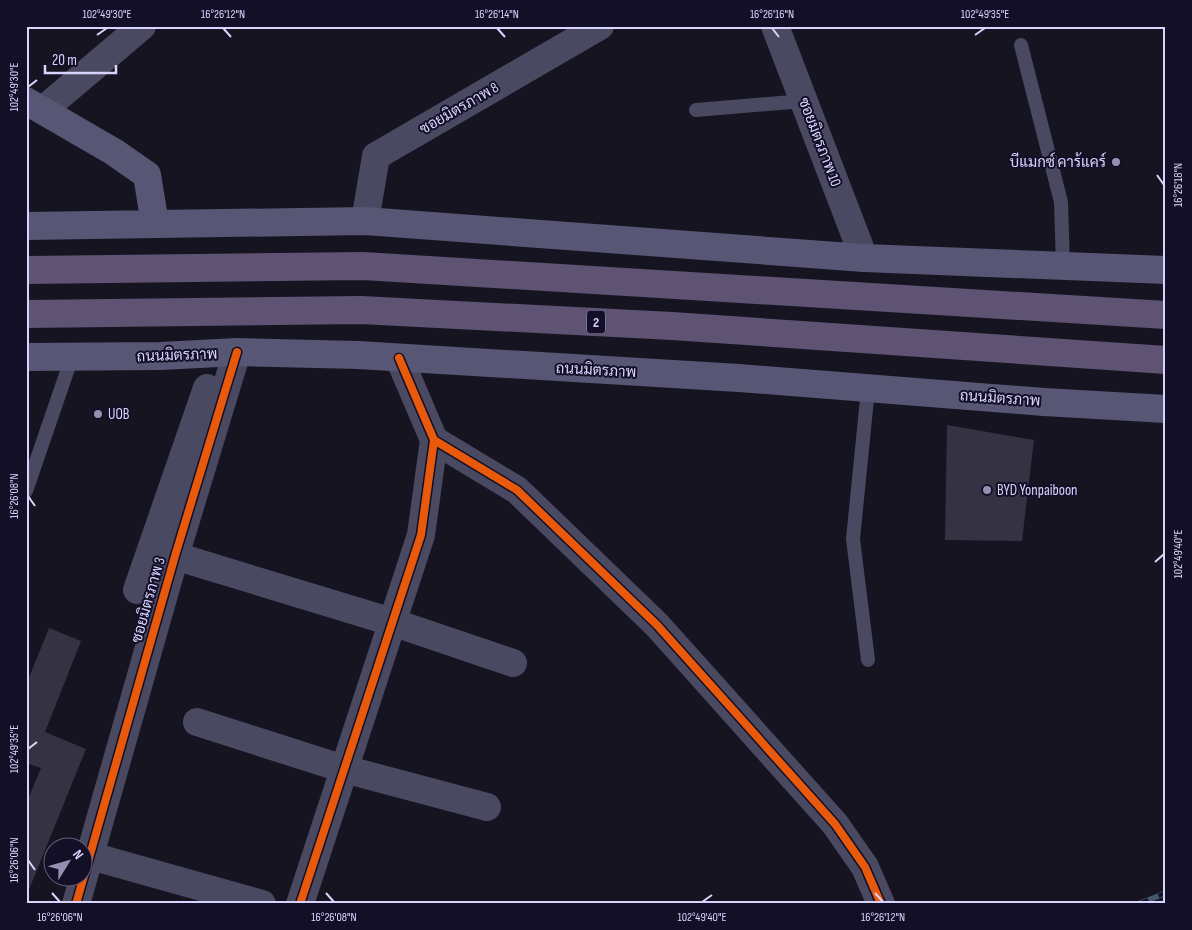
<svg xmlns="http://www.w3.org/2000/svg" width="1192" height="930" font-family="'Sofia Sans Condensed',Sarabun,sans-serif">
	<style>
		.building { fill: #343243 }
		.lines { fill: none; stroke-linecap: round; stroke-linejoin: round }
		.lane { stroke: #4a4962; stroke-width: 14 }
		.street { stroke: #4a4962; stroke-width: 28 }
		.secondary { stroke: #575674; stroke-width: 28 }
		.primary { stroke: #5e5373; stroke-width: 28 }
		.rail-casing { stroke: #43596b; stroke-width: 5.5 }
		.rail { stroke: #130f26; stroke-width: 4; stroke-dasharray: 11; stroke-linecap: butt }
		.cycleway-casing { stroke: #130f26; stroke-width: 11 }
		.cycleway { stroke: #e8590c; stroke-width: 8 }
		.ticks { fill: none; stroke: #d9d4ff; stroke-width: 2 }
		.poi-dot { fill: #9591b1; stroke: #130f26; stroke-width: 2 }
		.labels { text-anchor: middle; stroke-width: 4; stroke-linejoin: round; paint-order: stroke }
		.shield { fill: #130f26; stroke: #9e99be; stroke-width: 1 }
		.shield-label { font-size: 14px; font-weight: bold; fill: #d9d4ff }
		.street-label { font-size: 15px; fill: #d9d4ff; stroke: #130f26 }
		.poi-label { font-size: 15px; fill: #d9d4ff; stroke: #130f26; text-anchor: start }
		.neatline { fill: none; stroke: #d9d4ff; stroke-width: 2 }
		.ticks-label { font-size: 12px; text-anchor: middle; fill: #d9d4ff }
	</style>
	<rect width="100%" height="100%" fill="#161421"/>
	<path class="building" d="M947,425L1034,440L1022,541L945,540Z
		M49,628L81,641L45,732L86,749L26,897V804L41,768L26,763V685Z"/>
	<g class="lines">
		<path class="lane" d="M1021,45L1061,202L1063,266
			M696,110L804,101
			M868,389L853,539L868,660
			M26,491L72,357"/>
		<path class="street" d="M775,26L864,258
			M43,110L142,26
			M365,221L376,156L600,26
			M434,440L517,490L657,625L835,824L865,867L881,904
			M175,556L392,622L513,663
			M137,590L207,388
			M197,722L344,769L487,807
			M91,856L262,904
			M76,904L175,556L237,352
			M300,904L421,535L434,440L399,358"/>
		<path class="secondary" d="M26,101L114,152L147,175L155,224
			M26,226L365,221L864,258L1166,270
			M26,357L161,356L237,352L358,355L739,378L1044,402L1166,409"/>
		<path class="primary" d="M26,270L363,266L1166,315
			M26,314L361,310L672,326L1166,360"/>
		<g class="rail-casing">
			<path id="rail" d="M1138,904L1166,893"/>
		</g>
		<use href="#rail" class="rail"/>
		<g class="cycleway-casing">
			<path id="cycleway" d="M434,440L517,490L657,625L835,824L865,867L881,904
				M76,904L175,556L237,352
				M300,904L421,535L434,440L399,358"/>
		</g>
		<use href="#cycleway" class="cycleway"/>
	</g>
	<path class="ticks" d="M223,28L231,37M497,28L505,37M772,28L779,37M97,35L107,28M975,35L985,28M28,87L37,80M1157,175L1164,185M28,496L35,506M1155,562L1164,554M28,749L37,742M28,860L35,870M52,893L60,902M326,893L334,902M875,893L883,902M702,902L712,895"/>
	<g class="poi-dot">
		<circle cx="1116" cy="162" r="5"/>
		<circle cx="98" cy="414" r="5"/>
		<circle cx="987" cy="490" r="5"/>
	</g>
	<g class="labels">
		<rect class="shield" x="587" y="310.5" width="18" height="23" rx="4"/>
		<g class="shield-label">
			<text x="596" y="327">2</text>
		</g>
		<g class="street-label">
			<text transform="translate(459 108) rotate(-30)" y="5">ซอยมิตรภาพ 8</text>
			<text transform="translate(820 142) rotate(69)" y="5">ซอยมิตรภาพ 10</text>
			<text transform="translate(177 355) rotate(-2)" y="5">ถนนมิตรภาพ</text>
			<text transform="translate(596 370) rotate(3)" y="5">ถนนมิตรภาพ</text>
			<text transform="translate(1000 398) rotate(4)" y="5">ถนนมิตรภาพ</text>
			<text transform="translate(148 600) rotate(-74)" y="5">ซอยมิตรภาพ 3</text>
		</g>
		<g class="poi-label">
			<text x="1106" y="167" text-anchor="end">บีแมกซ์ คาร้แคร์</text>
			<text x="108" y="419">UOB</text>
			<text x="997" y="495">BYD Yonpaiboon</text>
		</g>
	</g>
	<rect width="1192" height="930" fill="none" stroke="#130f26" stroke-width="55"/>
	<g transform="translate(68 862) rotate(53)"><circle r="24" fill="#130f26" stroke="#625e7d"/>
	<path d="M0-4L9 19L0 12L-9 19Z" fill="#9591b1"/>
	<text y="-8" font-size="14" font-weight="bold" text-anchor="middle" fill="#d9d4ff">N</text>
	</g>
	<path d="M45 65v8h71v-8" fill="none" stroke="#d9d4ff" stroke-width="2.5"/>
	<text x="52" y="65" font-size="15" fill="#d9d4ff" stroke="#130f26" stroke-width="4" paint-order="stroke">20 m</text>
	<rect x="28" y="28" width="1136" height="874" class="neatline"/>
	<g class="ticks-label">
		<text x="107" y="18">102°49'30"E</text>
		<text x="223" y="18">16°26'12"N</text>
		<text x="497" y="18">16°26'14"N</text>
		<text x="772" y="18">16°26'16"N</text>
		<text x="985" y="18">102°49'35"E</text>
		<text transform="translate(14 87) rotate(-90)" y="4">102°49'30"E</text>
		<text transform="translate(1178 185) rotate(-90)" y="4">16°26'18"N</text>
		<text transform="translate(14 496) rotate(-90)" y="4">16°26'08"N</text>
		<text transform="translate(1178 554) rotate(-90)" y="4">102°49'40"E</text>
		<text transform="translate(14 749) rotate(-90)" y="4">102°49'35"E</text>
		<text transform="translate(14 860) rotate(-90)" y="4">16°26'06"N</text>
		<text x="60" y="921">16°26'06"N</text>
		<text x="334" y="921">16°26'08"N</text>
		<text x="702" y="921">102°49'40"E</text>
		<text x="883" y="921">16°26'12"N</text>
	</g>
</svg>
